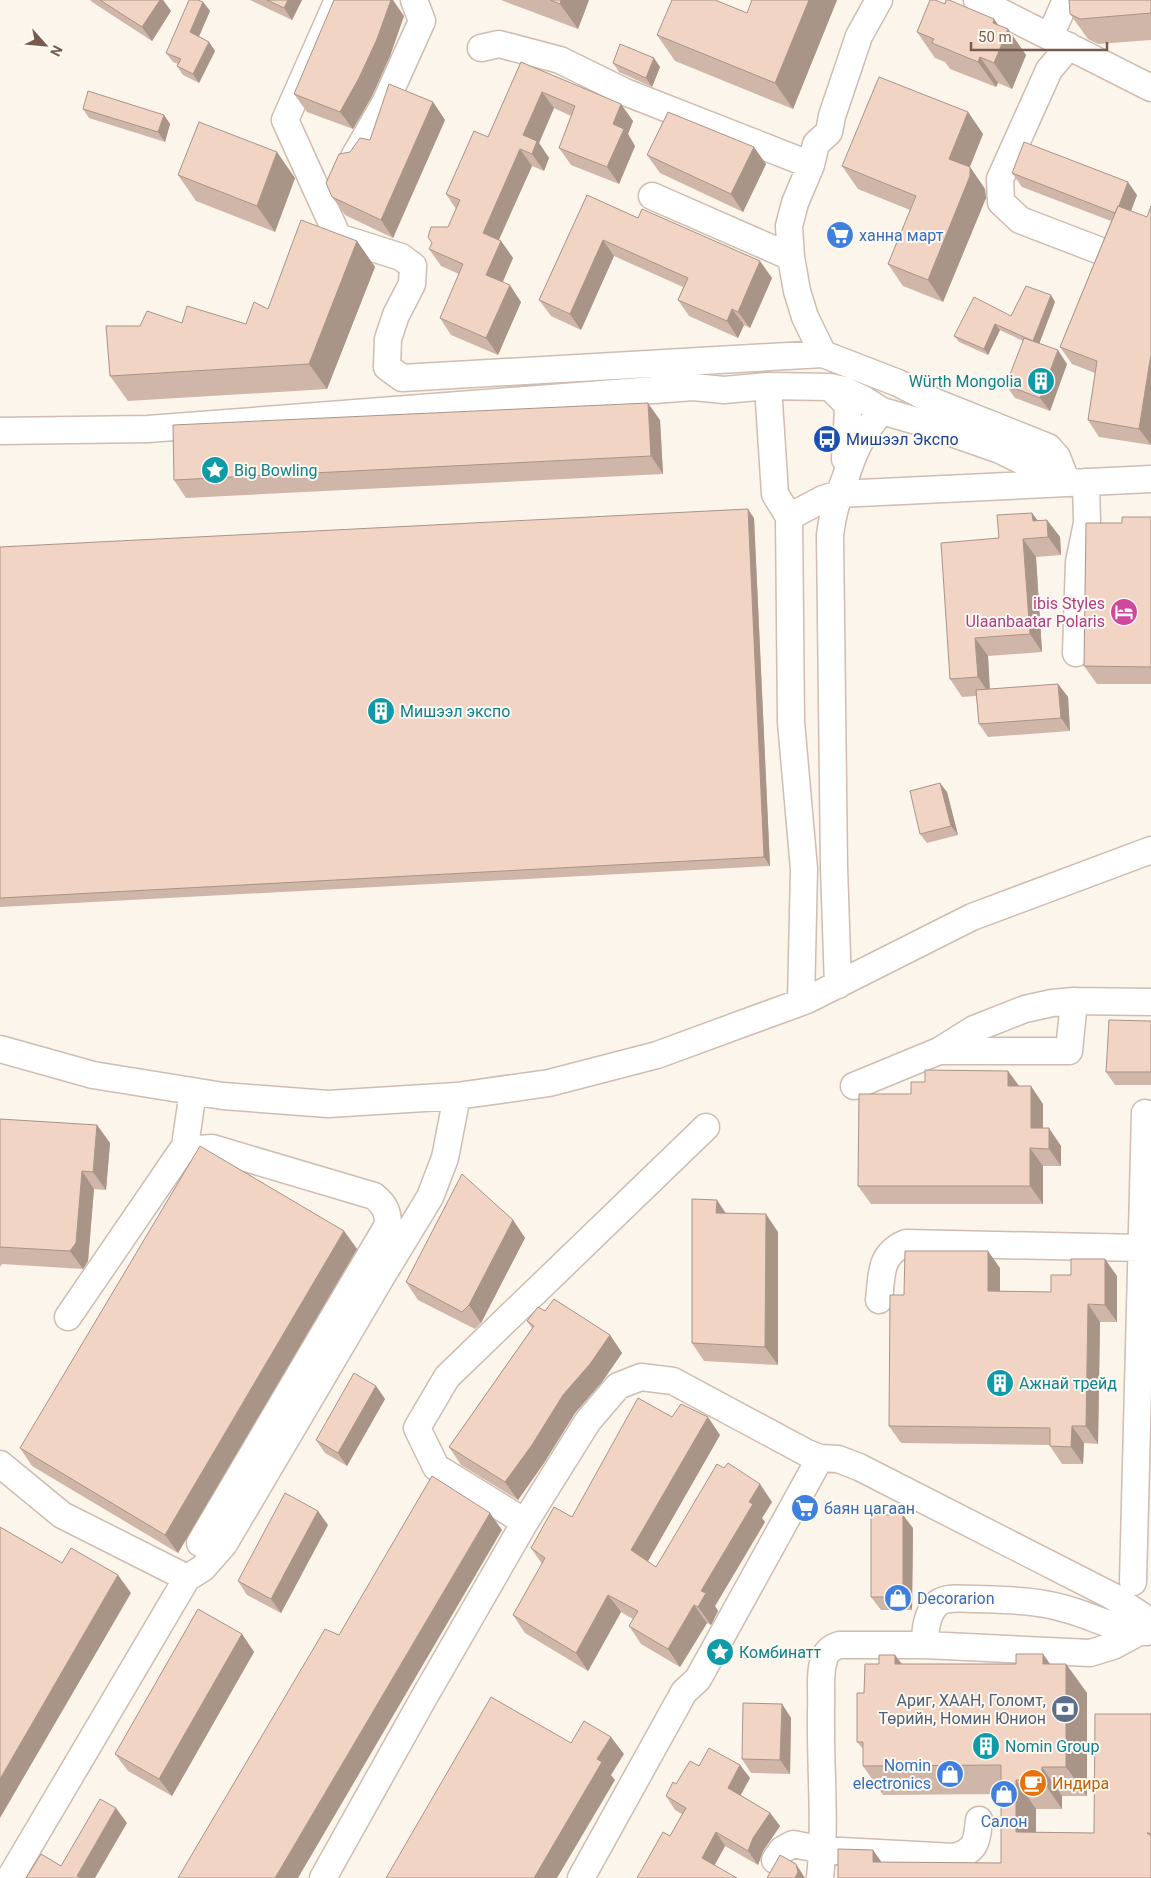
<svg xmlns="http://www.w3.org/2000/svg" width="1151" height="1878" font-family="Roboto,sans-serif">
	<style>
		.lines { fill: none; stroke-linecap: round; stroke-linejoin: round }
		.minor-casing { stroke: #cebdb0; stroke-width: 29 }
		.minor { stroke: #fff; stroke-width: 26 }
		.wall { fill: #cfb6a8 }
		.shaded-wall { fill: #a99488 }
		.building { fill: #f1d4c3; stroke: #a99488 }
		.labels { text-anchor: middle; stroke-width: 4; stroke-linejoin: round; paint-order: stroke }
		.shop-label { font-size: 16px; fill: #366cbe; stroke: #fef9f1; text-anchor: start }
		.culture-label { font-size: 16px; fill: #0d838f; stroke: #fef9f1; text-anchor: start }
		.transit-label { font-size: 16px; fill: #164399; stroke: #fef9f1; text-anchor: start }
		.hotel-label { font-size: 16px; fill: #b23c85; stroke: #fef9f1; text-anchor: end }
		.service-label { font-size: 16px; fill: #4e5e75; stroke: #fef9f1; text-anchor: end }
		.food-label { font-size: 16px; fill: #c56008; stroke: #fef9f1; text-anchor: start }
	</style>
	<rect width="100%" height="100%" fill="#fcf5eb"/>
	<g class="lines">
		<g class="minor-casing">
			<path id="minor" d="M338,0L285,120L338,237L401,257L413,266L412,284L396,315L388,339L387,367L402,378L823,354L898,383L935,402L1048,447L1057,457L1067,483
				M977,0L1151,88
				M1050,36L1066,0
				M1069,46L1049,70L1000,179L1001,202L1020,220L1098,250
				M481,48L499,44L560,60L625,92L811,165
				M354,157L385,103L422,21L414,0
				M652,196L791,257L789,226L795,203L811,165L816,144L829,132L832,116L859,36L879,0
				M791,257L797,291L805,317L823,354
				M768,386L775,494L789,517L791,722L804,869L801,1002
				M830,387L846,403L848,411L845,459
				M0,431L148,429L693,387L724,390L768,386L830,387L844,390L863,399L882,411L920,422L1000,450L1067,483
				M789,517L823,499L839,494L1151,479
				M1076,653L1079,562L1087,523L1086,482
				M838,985L834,867L830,535C833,512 837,500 845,479C854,451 862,433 882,411
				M0,1049L93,1075L223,1096L328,1104L457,1096L549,1083L657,1055L807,1000L972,917L1151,850
				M939,1051H1069L1074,1001
				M854,1086L939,1051L974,1029L1025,1009L1052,1003L1074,1001L1151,1002
				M193,1091L185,1146L198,1149L212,1148L374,1196C385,1205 388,1212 388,1225L200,1543
				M879,1300C882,1275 879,1254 906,1243L1141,1248
				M68,1317L185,1146
				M0,1464L62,1515L187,1578L10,1878
				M525,1522L436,1467L417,1428L447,1377L706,1127
				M187,1578L203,1568L224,1544L382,1276L430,1197L445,1158L457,1096
				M1133,1582L1145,1113
				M925,1645C925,1631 926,1613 938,1603C947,1596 964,1599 975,1599C1006,1600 1036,1600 1066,1609C1093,1616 1117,1631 1146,1632
				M775,1860L782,1850L793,1844L823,1850L954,1857C976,1851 977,1842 979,1820
				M323,1878L422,1701L525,1522L588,1421L618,1386L641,1377L673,1381L807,1453L820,1458L838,1459L859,1467L1112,1596L1151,1622
				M581,1878L684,1692L698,1679L820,1458
				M820,1878C826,1822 820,1766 821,1710C822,1696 819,1673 824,1660C826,1651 831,1648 839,1645H925L1090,1653L1113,1646L1139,1632"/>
		</g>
		<use href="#minor" class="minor"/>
	</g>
	<path class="wall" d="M90,0H163L171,11L152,41L92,2Z
		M250,0H302L292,20Z
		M501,0H589L578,29Z
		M752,0H837L793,109L675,61L657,35L747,13Z
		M1151,0V40L1098,44L1088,39L1070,14Z
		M203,2L210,11L199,36L209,42L215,51L199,83L183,75L177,66L178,64L173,62L166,53Z
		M945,4L994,19L999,26L1008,29L1026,55L1012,89L998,83L996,87L950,69L945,62L935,58L917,32Z
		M404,16L390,56L372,96L353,129L307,112L294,94Z
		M521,62L633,121L628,134L635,146L619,184L571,165L559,148L571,116L554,108L539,143L549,158L544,171L532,166L499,240L501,241L513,258L503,282L521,302L498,355L451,335L440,318L459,274L441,266L429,249L432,243L448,227L456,209L446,194L488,137Z
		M613,63L660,67L652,87L619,72Z
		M433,102L445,120L393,238L345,215L332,197L350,152L370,140Z
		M83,109L164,115L170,124L165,142L89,118Z
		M968,112L983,134L970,167L985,189L986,198L943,302L903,286L888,264L910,210L858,189L842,166Z
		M647,155L766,164L743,212L660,173Z
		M1012,173L1137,195L1131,211L1151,445L1099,437L1088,420L1095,373L1072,364L1060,347L1111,221L1022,187Z
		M178,175L295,178L275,232L196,201Z
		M587,195L772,278L750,328L744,325L738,338L689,316L678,300L683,287L614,256L581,330L551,316L539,300Z
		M357,241L375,267L327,389L128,401L110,376L140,326L182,323L246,324L268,309Z
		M1055,302L1039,343L1067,364L1050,411L1015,398L1006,385L1023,341L1000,330L988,355L959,342L954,336Z
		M660,420L663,474L186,498L174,480Z
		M1032,513L1037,520H1047L1060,537L1061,555L1036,557L1042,652L988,656L990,689L1058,684L1068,697L1070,731L988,737L979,724L976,696L962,697L950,679L999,538Z
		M1151,517V684H1097L1084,666L1122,523Z
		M754,518L770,866L0,907V547Z
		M947,792L958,835L927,843L920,834Z
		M1151,1021V1085H1115L1106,1072Z
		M1008,1071L1019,1086L1043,1104V1128L1061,1146V1166H1043V1204H871L858,1186L925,1082Z
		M0,1119L97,1125L110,1143L106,1190L94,1189L88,1261L83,1269L2,1264L0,1267Z
		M726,1213L778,1232V1365L704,1361L692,1343Z
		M513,1220L525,1238L481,1323L475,1329L418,1300L406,1282Z
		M344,1231L357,1249L178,1553L32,1466L20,1448Z
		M1000,1268V1291L1051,1292L1117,1276V1322H1100L1098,1444L1084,1443L1083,1464H1062L1050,1446V1445L901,1443L889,1426L904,1295Z
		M545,1311L610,1335L622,1353L602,1382L575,1413L544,1463L518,1500L461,1465L449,1447L532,1328L527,1321Z
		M376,1386L385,1399L347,1466L325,1453L316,1440Z
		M672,1417L720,1435L648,1561L656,1567L772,1502L762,1518L765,1522L715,1606L718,1611L711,1625L707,1623L680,1667L641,1644L629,1626L633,1619L621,1612L588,1671L525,1633L513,1615L542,1564L531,1548L572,1517Z
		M328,1525L281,1613L247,1595L238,1581Z
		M913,1528L912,1610H881L871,1597Z
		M242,1634L254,1652L172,1796L128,1771L115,1754Z
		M1043,1654L1050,1664H1066L1087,1693V1796H1062V1809H1036V1832L1094,1833L1151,1714V1878L882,1862L1001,1863V1794L883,1795L863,1766V1749L857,1742L864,1693L879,1664L895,1655L902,1664H1016Z
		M782,1704L791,1718L790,1774L751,1773L742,1759Z
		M740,1765L750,1778L741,1795L770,1813L780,1826L763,1851L758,1865L725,1846L715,1865L637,1878L670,1836L682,1814L675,1810L666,1796L676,1784L699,1766Z"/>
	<path class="shaded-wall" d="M160,0H163L171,11L152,41L142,27Z
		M288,0H302L292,20L284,8Z
		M391,0H393L404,16L390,56L372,96L353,129L340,112Z
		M561,0H589L578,29L560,4Z
		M809,0H837L793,109L775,83Z
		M203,2L210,11L197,41L190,32Z
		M994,19L1005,35L1008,29L1026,55L1012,89L994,63L993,23Z
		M209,42L215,51L199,83L193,74Z
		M980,57L998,83L996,87L978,62Z
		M654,58L660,67L652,87L646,78Z
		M542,92L554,108L539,143L549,158L544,171L532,154L523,135Z
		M433,102L445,120L393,238L381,220Z
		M621,104L633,121L628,134L635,146L619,184L607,167L613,124Z
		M968,112L983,134L964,181L949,159Z
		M164,115L170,124L165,142L158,132Z
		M754,147L766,164L743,212L731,194Z
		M520,149L532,166L494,250L483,233Z
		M277,152L295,178L275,232L257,206Z
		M970,167L985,189L986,198L943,302L928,280Z
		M1128,182L1137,195L1125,227L1116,213Z
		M603,240L614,256L581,330L570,314Z
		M357,241L375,267L327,389L309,364Z
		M501,241L513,258L498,292L486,275Z
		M760,261L772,278L750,328L738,312Z
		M510,285L521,302L498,355L486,338Z
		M1051,295L1055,302L1038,347L1033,341Z
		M732,309L744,325L738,338L727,321Z
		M995,324L1000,330L988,355L984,349Z
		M1058,350L1067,364L1050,411L1040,398Z
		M1151,354V445L1139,429Z
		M648,403L660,420L663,474L651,456Z
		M748,509L754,518L770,866L764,857Z
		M1032,513L1045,530V538L1033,521Z
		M1047,520L1060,537L1061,555L1048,537Z
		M1023,539L1036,557L1042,652L1030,634Z
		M975,638L988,656L990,695L978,677Z
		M1058,684L1068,697L1070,731L1061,718Z
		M940,783L947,792L958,835L951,826Z
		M1008,1071L1021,1089L1008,1086Z
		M1031,1086L1043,1104V1146L1031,1128Z
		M97,1125L110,1143L106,1190L93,1172Z
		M1049,1128L1061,1146V1166L1049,1149Z
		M1030,1148L1043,1166V1204L1030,1186Z
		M82,1171L94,1189L88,1261L83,1269L70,1251Z
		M717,1200L729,1218L716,1213Z
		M766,1214L778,1232V1365L765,1347Z
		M513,1220L525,1238L481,1323L469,1305Z
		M344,1231L357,1249L178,1553L165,1535Z
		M988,1251L1000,1268V1309L988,1291Z
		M1105,1259L1117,1276V1322L1105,1305Z
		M1088,1304L1100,1322L1098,1444L1086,1426Z
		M610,1335L622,1353L602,1382L575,1413L544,1463L518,1500L505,1482L563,1395Z
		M376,1386L385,1399L347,1466L338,1453Z
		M708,1417L720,1435L644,1568L631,1550Z
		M1072,1426L1084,1443L1083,1464L1071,1447Z
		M760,1484L772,1502L762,1518L765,1522L715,1606L718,1611L711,1625L698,1607L701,1591L749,1502Z
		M318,1511L328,1525L281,1613L271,1599Z
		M490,1513L502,1530L298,1878H275Z
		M903,1515L913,1528L912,1610L903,1597Z
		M118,1575L131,1593L0,1818V1779Z
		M608,1595L621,1612L588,1671L576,1653Z
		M694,1605L707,1623L680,1667L668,1649Z
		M242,1634L254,1652L172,1796L159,1779Z
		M1043,1654L1063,1683L1043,1664Z
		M895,1655L916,1684L895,1664Z
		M1066,1664L1087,1693V1796L1066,1767Z
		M782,1704L791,1718L790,1774L780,1760Z
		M611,1737L624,1754L611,1775L615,1780L557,1878H534L597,1759Z
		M740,1765L750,1778L737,1801L728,1788Z
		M1042,1767L1062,1796V1809L1042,1780Z
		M1016,1780L1036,1809V1861L1016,1832Z
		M116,1808L127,1823L95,1878H79L77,1876Z
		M770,1813L780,1826L763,1851L758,1865L748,1851L753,1838Z
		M716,1832L725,1846L711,1871L702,1858Z
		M873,1850L893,1878L873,1862Z
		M796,1864L805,1878H795Z"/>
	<path class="building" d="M100,0H160L142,27Z
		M189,0H198L203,2L190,32L209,42L193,74L177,66L181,59L166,53Z
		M267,0H288L284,8Z
		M334,0H391L377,39L359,78L340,112L294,94Z
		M550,0H561L560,4Z
		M672,0H715L747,13L752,0H809L775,83L657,35Z
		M930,0H935L945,4L946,0H949L994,19L993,23L1008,29L994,63L980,57L978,62L932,43L934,39L917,32Z
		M1069,0H1151V13L1080,19L1070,14Z
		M620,44L654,58L646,78L613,63Z
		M521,62L621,104L613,124L624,129L607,167L559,148L575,106L542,92L523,135L537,141L532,154L520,149L483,233L501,241L486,275L510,285L486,338L440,318L463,264L429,249L432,243L428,237L431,227H448L460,200L446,194L474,131L488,137Z
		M879,77L968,112L949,159L970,167V176L928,280L888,264L916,196L842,166Z
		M389,84L433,102L381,220L332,197L326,183L339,154L350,152L360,138L370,140Z
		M88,91L164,115L158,132L83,109Z
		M668,112L754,147L731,194L647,155Z
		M199,122L277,152L257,206L178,175Z
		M1024,142L1128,182L1119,206H1118L1115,213L1012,173Z
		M587,195L638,218L642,209L760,261L738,312L732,309L727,321L678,300L688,278L603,240L570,314L539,300Z
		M1118,206L1147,217L1151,206V354L1139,429L1088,420L1097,361L1060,347Z
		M301,220L357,241L309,364L110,376L106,326H140L147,311L182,323L187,306L246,324L254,302L268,309Z
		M1026,286L1051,295L1033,341L995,324L984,349L954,336L974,297L1011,316Z
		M1024,338L1058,350L1040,398L1006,385Z
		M648,403L651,456L174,480L173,425Z
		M748,509L764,857L0,898V547Z
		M1032,513L1033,521L1047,520L1048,537L1023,539L1030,634L975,638L978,677L950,679L941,543L999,538L997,515Z
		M1122,517H1151V667L1084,666L1086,523H1122Z
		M1058,684L1061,718L979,724L976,690Z
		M940,783L951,826L920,834L910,791Z
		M1109,1020L1151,1021V1072H1106Z
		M925,1070L1008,1071V1086H1031V1128H1049V1149L1030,1148V1186H858L859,1094H911V1082H925Z
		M0,1119L97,1125L93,1172L82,1171L76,1243L70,1251L0,1247Z
		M200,1146L344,1231L165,1535L20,1448Z
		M462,1174L513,1220L469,1305L462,1312L406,1282Z
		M692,1199L717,1200L716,1213L766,1214L765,1347L692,1343Z
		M905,1251H988V1291L1051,1292V1275H1071V1259H1105V1305L1088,1304L1086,1426H1072L1071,1447L1050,1446V1428L889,1426L890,1295H904Z
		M554,1299L610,1335L590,1364L563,1395L532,1445L505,1482L449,1447L534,1326L527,1321L538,1307L545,1311Z
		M354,1373L376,1386L338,1453L316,1440Z
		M638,1398L672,1417L681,1404L708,1417L631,1550L656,1567L717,1464L724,1468L728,1463L760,1484L749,1502L753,1504L701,1591L706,1593L698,1607L694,1605L668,1649L629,1626L638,1611L608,1595L576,1653L513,1615L545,1558L531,1548L554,1507L572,1517Z
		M432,1476L490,1513L275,1878H178L325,1629L339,1635Z
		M285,1493L318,1511L271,1599L238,1581Z
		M871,1515H903V1597H871Z
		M0,1527L62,1563L71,1548L118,1575L0,1779Z
		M198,1609L242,1634L159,1779L115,1754Z
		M1016,1654H1043V1664H1066V1767H1042V1780H1016V1832L1094,1833L1095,1714H1151V1833H1147L1151,1836V1878H838V1849L873,1850V1862L1001,1863V1765L863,1766V1742H857V1693H864L865,1664H879V1655H895V1664H1016Z
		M491,1697L571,1743L584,1721L611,1737L597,1759L602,1762L534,1878H386Z
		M743,1703L782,1704L780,1760L742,1759Z
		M709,1748L740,1765L728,1788L770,1813L753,1838L748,1851L716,1832L702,1858L737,1878H637L663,1832L670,1836L686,1808L666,1796L673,1782L676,1784L690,1761L699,1766Z
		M100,1799L116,1808L77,1876L81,1878H26L41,1854L61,1866Z
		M780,1855L796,1864L798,1872L795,1878H767Z"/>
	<defs>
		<g id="supermarket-disc" transform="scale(1.4375)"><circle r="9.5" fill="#3f7fe0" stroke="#fef9f1"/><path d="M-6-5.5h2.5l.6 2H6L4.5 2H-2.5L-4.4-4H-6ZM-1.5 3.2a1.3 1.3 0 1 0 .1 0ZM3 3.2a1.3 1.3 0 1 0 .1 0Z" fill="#fff"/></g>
		<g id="building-disc" transform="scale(1.4375)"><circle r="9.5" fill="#0f9aa8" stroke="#fef9f1"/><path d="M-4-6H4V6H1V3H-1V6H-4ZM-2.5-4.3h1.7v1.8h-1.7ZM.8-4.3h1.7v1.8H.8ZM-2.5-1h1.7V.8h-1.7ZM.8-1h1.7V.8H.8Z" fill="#fff"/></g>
		<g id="bus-disc" transform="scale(1.4375)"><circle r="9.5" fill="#1a4fb4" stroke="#fef9f1"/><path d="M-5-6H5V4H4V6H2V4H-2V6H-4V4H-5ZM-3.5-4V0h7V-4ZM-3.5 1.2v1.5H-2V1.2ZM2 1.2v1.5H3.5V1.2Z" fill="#fff"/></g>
		<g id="sight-disc" transform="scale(1.4375)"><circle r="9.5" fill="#0f9aa8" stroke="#fef9f1"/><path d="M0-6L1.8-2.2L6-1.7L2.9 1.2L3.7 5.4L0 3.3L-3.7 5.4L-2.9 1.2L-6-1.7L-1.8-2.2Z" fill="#fff"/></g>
		<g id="hotel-disc" transform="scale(1.4375)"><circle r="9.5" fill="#d1479c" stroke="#fef9f1"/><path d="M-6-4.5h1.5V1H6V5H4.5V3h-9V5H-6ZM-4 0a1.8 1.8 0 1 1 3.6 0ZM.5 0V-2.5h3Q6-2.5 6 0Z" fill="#fff"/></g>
		<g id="shop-disc" transform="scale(1.4375)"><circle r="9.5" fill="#3f7fe0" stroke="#fef9f1"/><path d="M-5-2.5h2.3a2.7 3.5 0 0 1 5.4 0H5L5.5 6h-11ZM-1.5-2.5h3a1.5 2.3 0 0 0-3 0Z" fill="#fff"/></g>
		<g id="bank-disc" transform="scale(1.4375)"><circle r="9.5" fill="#5c6f8a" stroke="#fef9f1"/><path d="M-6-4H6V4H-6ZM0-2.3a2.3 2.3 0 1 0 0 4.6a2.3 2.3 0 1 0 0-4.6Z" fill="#fff"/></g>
		<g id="cafe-disc" transform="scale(1.4375)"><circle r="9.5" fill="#e8710a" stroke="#fef9f1"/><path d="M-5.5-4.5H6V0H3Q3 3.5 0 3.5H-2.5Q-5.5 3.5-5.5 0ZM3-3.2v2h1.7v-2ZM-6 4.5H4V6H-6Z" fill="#fff"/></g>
	</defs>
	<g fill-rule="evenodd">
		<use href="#supermarket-disc" x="840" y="235"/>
		<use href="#building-disc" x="1041" y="381"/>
		<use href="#bus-disc" x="827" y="439"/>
		<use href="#sight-disc" x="215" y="470"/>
		<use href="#hotel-disc" x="1124" y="612"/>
		<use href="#building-disc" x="381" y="711"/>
		<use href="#building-disc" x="1000" y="1383"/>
		<use href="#supermarket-disc" x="805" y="1508"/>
		<use href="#shop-disc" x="898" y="1598"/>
		<use href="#sight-disc" x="720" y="1652"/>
		<use href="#bank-disc" x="1065" y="1709"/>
		<use href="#building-disc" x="986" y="1746"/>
		<use href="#shop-disc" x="950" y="1774"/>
		<use href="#cafe-disc" x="1033" y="1783"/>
		<use href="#shop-disc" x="1004" y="1794"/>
	</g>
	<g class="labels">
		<g class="shop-label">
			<text x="859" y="241">ханна март</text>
			<text x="824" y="1514">баян цагаан</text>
			<text x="917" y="1604">Decorarion</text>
			<text x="931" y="1771" text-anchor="end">Nomin<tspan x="931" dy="18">electronics</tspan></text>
			<text x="1004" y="1827" text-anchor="middle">Салон</text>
		</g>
		<g class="culture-label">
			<text x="1022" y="387" text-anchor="end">Würth Mongolia</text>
			<text x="234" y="476">Big Bowling</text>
			<text x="400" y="717">Мишээл экспо</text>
			<text x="1019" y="1389">Ажнай трейд</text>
			<text x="739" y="1658">Комбинатт</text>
			<text x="1005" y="1752">Nomin Group</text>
		</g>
		<g class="transit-label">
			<text x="846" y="445">Мишээл Экспо</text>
		</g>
		<g class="hotel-label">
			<text x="1105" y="609">ibis Styles<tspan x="1105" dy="18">Ulaanbaatar Polaris</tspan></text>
		</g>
		<g class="service-label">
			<text x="1046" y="1706">Ариг, ХААН, Голомт,<tspan x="1046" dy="18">Төрийн, Номин Юнион</tspan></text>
		</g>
		<g class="food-label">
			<text x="1052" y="1789">Индира</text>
		</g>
	</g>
	<g transform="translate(45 45) rotate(117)" stroke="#fef9f1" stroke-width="4" paint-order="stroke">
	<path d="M0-4L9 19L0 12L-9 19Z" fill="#775b4e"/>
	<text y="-8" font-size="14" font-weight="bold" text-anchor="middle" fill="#775b4e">N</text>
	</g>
	<path d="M971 42v8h136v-8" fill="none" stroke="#775b4e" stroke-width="2.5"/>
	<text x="978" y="42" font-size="15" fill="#775b4e" stroke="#fef9f1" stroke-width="4" paint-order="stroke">50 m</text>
</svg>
